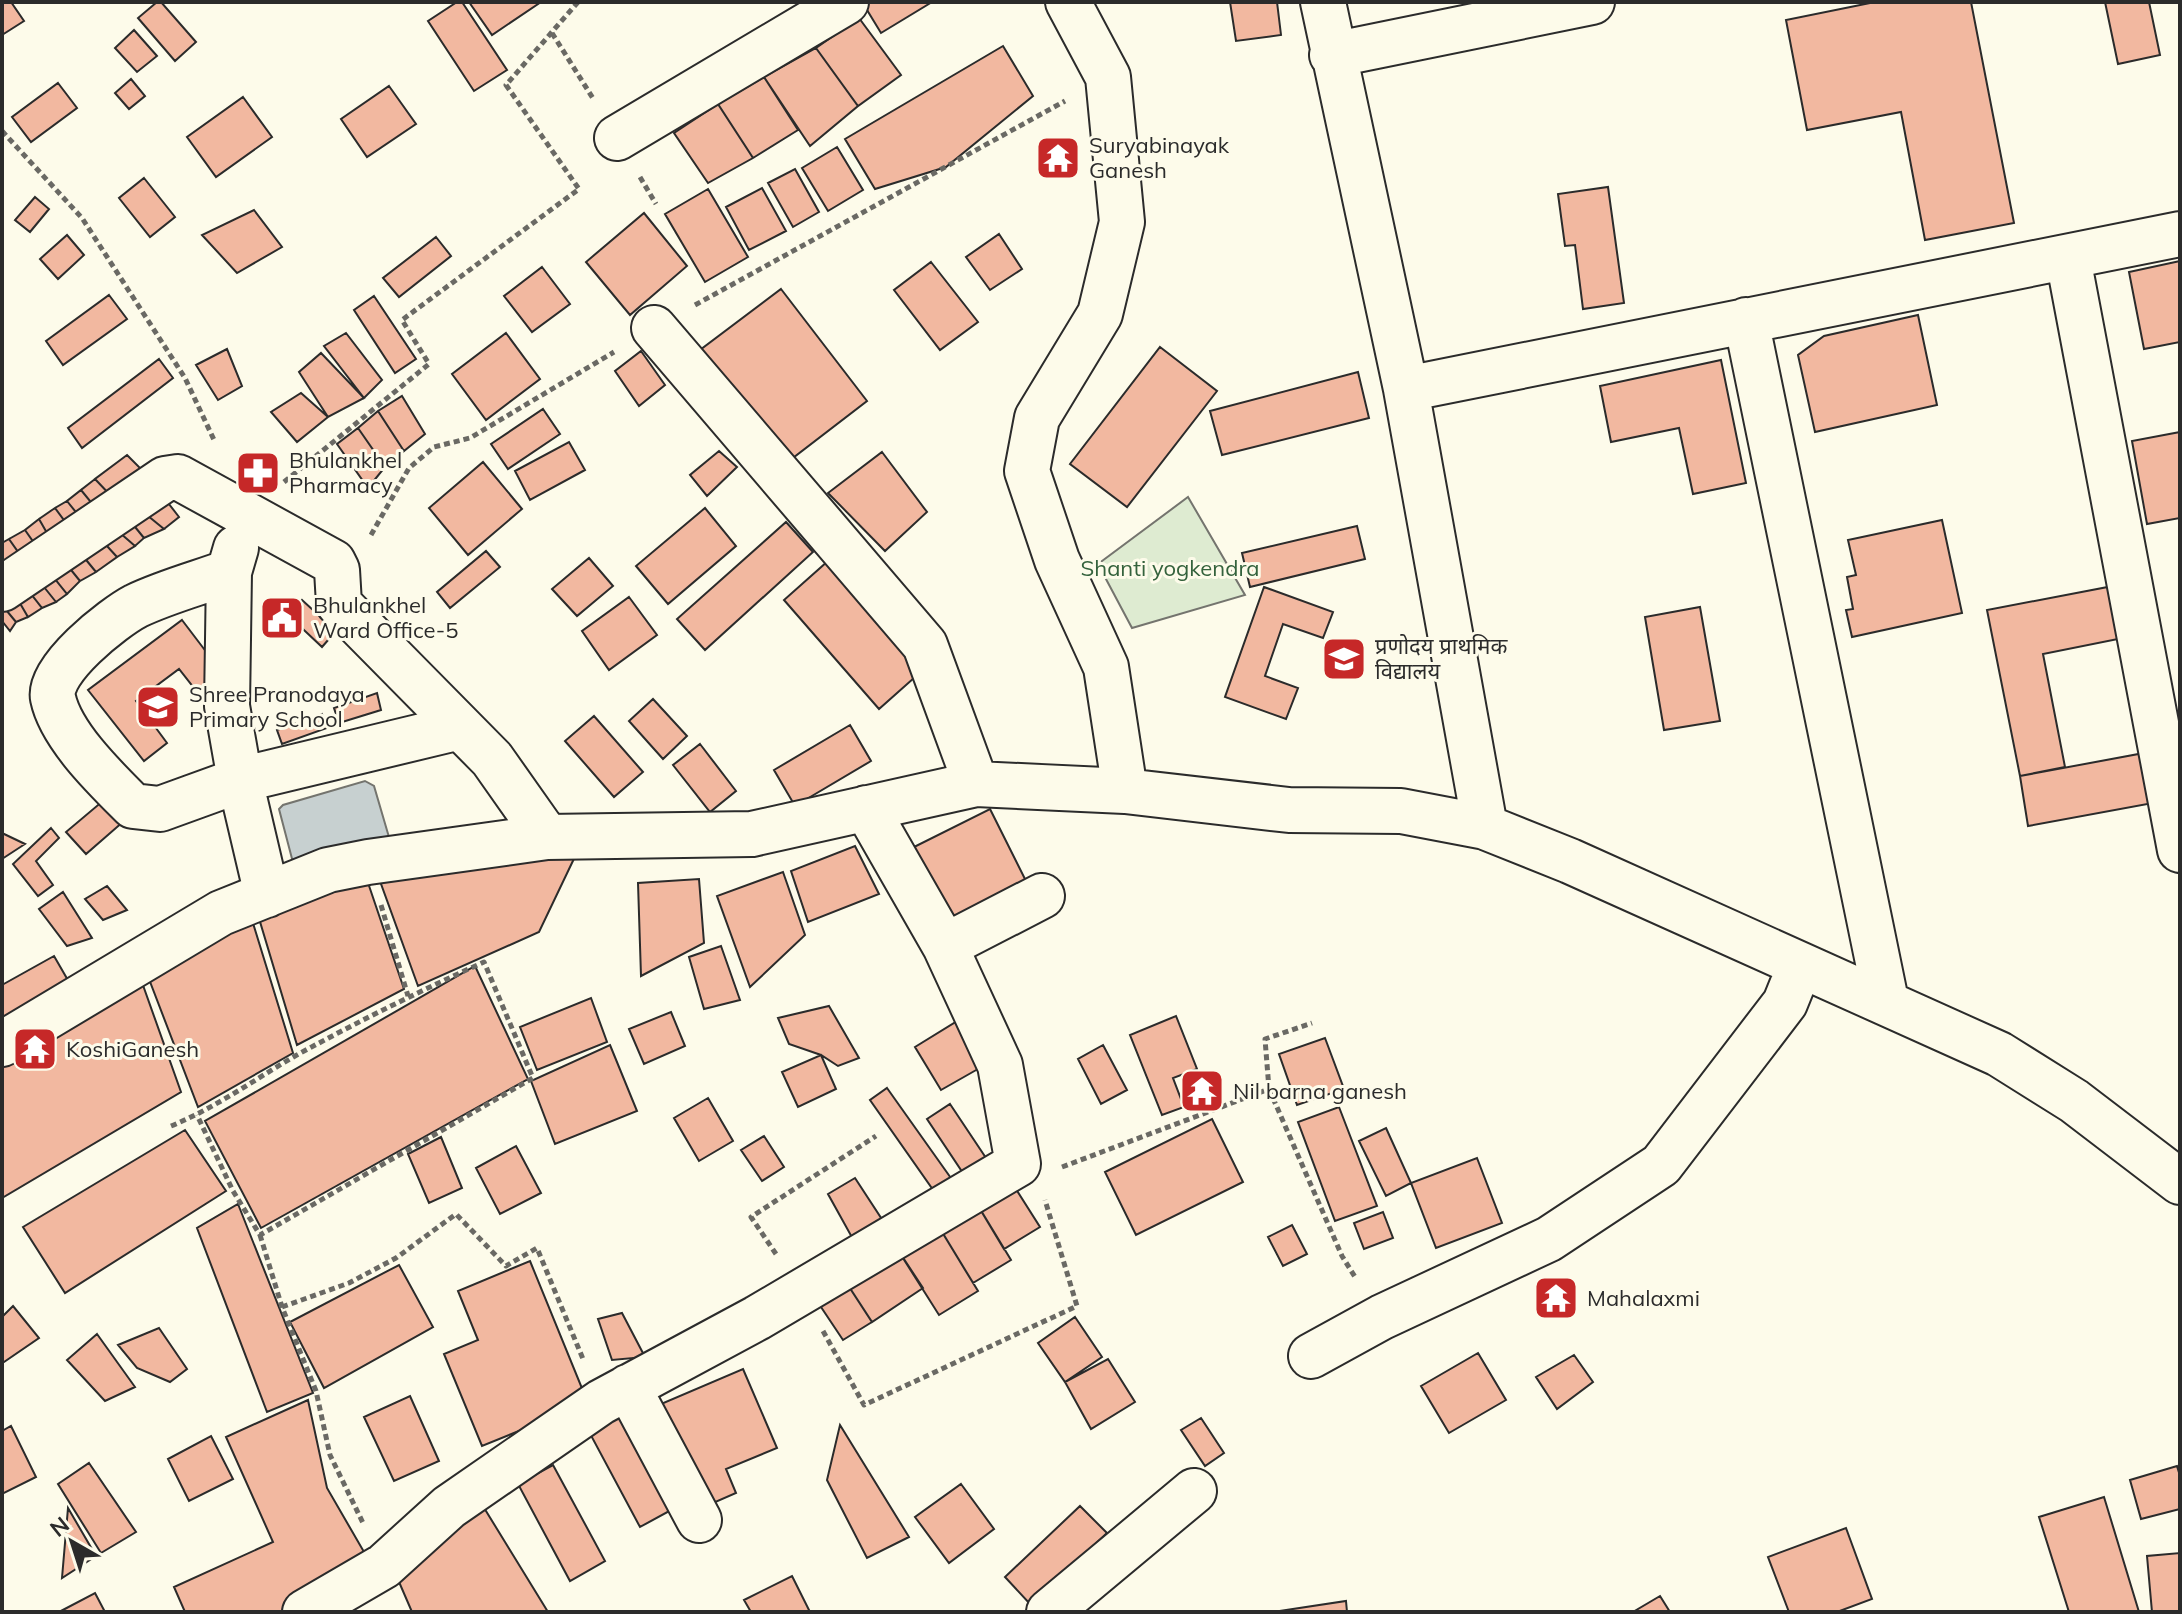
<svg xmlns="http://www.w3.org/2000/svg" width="2182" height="1614" font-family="Mulish,'Noto Sans Devanagari',sans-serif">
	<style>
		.green { fill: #deebd1; stroke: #74746e; stroke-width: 2 }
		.water { fill: #c7d0d0; stroke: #74746e; stroke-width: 2 }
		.building { fill: #f2b8a0; stroke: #2b2b2b; stroke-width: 2 }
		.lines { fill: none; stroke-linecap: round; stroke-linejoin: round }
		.minor-casing { stroke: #2b2b2b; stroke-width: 48 }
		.path { stroke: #6a6964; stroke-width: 5; stroke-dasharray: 6 4; stroke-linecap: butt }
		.minor { stroke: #fdfbea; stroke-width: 44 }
		.labels { text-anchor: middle; stroke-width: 6; stroke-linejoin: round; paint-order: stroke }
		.poi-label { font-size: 22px; fill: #2b2b2b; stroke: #fdfbea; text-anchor: start }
		.park-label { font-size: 22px; fill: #34623c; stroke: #fdfbea }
	</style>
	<rect width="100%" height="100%" fill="#fdfbea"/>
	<path class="green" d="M1188,497L1245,595L1132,628L1098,564Z"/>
	<path class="water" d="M365,781L374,786L391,844L296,874L279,809L283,805Z"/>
	<path class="building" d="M2,2H11L24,21L2,35Z
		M157,2H161L196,42L175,61L138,18Z
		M457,2H462L507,70L474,91L428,21Z
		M469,2H541L492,35Z
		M869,2H932L881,33L864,5Z
		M1230,2H1277L1281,35L1236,41Z
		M1875,2H1971L2014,223L1925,240L1901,112L1807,130L1786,20Z
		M2105,2H2149L2160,55L2118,64Z
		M859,18L901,75L858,106L816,48Z
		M134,30L157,56L137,72L115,48Z
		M1003,46L1033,96L946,167L875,189L845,139Z
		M816,48L858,106L810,146L764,77Z
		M764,77L798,130L753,158L718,104Z
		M131,79L145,96L129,109L115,93Z
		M58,83L77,108L31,142L12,117Z
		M389,86L416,124L367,157L341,119Z
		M243,97L272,137L216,177L187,137Z
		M718,104L753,158L708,183L674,133Z
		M837,147L863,190L828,211L802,168Z
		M795,169L819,212L793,227L768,183Z
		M144,178L175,217L150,237L119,198Z
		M1608,187L1624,303L1583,309L1575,245L1565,246L1558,194Z
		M762,188L786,231L749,250L726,207Z
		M708,189L748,257L705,282L665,214Z
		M35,197L49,209L30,232L15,220Z
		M254,210L282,247L237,273L202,235Z
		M644,213L687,266L630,315L586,262Z
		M999,234L1022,269L990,290L966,257Z
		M67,235L84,255L58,279L40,259Z
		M436,237L451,256L399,297L383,278Z
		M2180,261V342L2144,349L2129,272Z
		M931,262L978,322L940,350L894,290Z
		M542,267L570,304L532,332L504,296Z
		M781,289L867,401L785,464L700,350Z
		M109,295L127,319L63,365L46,341Z
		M374,296L416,359L395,373L354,310Z
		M1918,315L1937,405L1815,432L1798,355L1824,336Z
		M346,333L382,380L364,398L324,346Z
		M506,333L540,379L486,420L452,374Z
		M1160,347L1217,391L1127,507L1070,464Z
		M227,349L242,386L218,400L196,365Z
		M641,351L665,385L639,406L615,371Z
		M321,353L364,398L328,417L299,372Z
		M159,359L173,378L82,448L68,428Z
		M1721,360L1746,483L1693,494L1679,428L1611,442L1600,386Z
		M1358,372L1369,418L1222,455L1210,411Z
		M301,393L328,417L297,442L271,412Z
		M402,396L425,434L404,451L378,411Z
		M543,409L560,434L508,469L491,444Z
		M378,411L404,451L385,467L358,428Z
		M358,428L385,467L368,488L337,444Z
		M2180,432V518L2147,524L2132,441Z
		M569,442L585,470L530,500L515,471Z
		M719,451L737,467L707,496L690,475Z
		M882,452L927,512L885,551L828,493Z
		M127,455L147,475L113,498L95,479Z
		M483,462L522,509L468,555L429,508Z
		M95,479L113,498L99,512L81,490Z
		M81,490L99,512L83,521L67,501Z
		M162,495L179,517L164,529L142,511Z
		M67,501L83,521L72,531L55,508Z
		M55,508L72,531L51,540L39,519Z
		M705,508L736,546L668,604L636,566Z
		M142,511L164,529L144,538L127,517Z
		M127,517L144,538L135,546L112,526Z
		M39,519L51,540L39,550L25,530Z
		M1942,520L1962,613L1852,637L1846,610L1853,609L1847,577L1856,575L1848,540Z
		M786,522L813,552L705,650L677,619Z
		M112,526L135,546L117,557L97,535Z
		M1357,526L1365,559L1250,587L1242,553Z
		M25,530L39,550L23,559L9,539Z
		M97,535L117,557L96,572L78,550Z
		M9,539L23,559L12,570L2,558V543Z
		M78,550L96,572L80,581L63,560Z
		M486,551L500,567L450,608L437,592Z
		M589,558L613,586L577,616L552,589Z
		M63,560L80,581L67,594L47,569Z
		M828,561L923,670L879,709L784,600Z
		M47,569L67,594L56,602L36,577Z
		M36,577L56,602L42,608L24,585Z
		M24,585L42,608L28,617L14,593Z
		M2113,586L2123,638L2043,654L2065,767L2020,776L1987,610Z
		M1264,587L1333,612L1323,638L1283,624L1265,676L1298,688L1286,719L1225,697Z
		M14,593L28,617L16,622L2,605Z
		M629,597L657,635L609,670L582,631Z
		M302,600L336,631L322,647L288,615Z
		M2,605L16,622L10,631L2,621Z
		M1700,607L1720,721L1664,730L1645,617Z
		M182,620L223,674L198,693L179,669L136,701L167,743L144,761L88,690Z
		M377,693L381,710L339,723L334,708Z
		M653,699L687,736L663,759L629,721Z
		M322,714L327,728L282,744L277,730Z
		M594,716L643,772L614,797L565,741Z
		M850,725L871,761L795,806L774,770Z
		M700,744L736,791L710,812L673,765Z
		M2144,753L2153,803L2028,826L2020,776Z
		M104,800L124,821L86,854L66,832Z
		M990,809L1029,887L947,929L906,851Z
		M51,828L59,838L36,861L53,885L38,896L13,864Z
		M2,833L25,844L2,859Z
		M581,844L539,932L418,986L376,870Z
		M855,846L879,894L808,922L791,871Z
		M363,868L404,989L297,1045L255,905Z
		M783,872L805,935L750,987L717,896Z
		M699,879L704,943L641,976L638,883Z
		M107,886L127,910L103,920L85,899Z
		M63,892L92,938L67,946L39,909Z
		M248,907L293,1053L198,1107L144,966Z
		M721,946L740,1000L704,1009L689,957Z
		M54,956L73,989L2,1032V985Z
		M475,966L528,1079L261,1228L205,1121Z
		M139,974L181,1092L2,1198V1055Z
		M591,998L607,1042L537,1070L520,1027Z
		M829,1006L859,1058L838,1066L821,1055L789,1044L778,1018Z
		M671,1012L685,1046L644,1064L629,1029Z
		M1176,1016L1197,1069L1173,1078L1184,1107L1162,1115L1130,1035Z
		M959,1020L985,1065L941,1090L915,1047Z
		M1325,1038L1344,1089L1297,1105L1279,1054Z
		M610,1045L637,1111L555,1144L531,1081Z
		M1103,1045L1127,1090L1101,1104L1078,1059Z
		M821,1055L836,1089L798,1107L782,1072Z
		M887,1088L953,1181L936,1194L870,1100Z
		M708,1098L733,1141L699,1161L674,1118Z
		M950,1104L992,1167L969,1182L927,1119Z
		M1339,1107L1377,1206L1335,1221L1298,1122Z
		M1212,1119L1243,1182L1136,1235L1105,1172Z
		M1386,1128L1411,1183L1386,1196L1359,1141Z
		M185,1130L226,1191L65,1293L23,1227Z
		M764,1136L784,1167L762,1181L741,1150Z
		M441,1137L462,1188L429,1203L408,1154Z
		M516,1146L541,1193L500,1214L476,1168Z
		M1477,1158L1502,1223L1436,1248L1411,1183Z
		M855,1178L885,1224L854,1241L828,1194Z
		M1009,1178L1040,1227L1004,1249L974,1199Z
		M974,1199L1011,1260L973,1283L936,1222Z
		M238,1204L313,1393L267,1412L197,1228Z
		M1383,1212L1393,1238L1364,1249L1354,1223Z
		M936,1222L978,1291L939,1315L896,1247Z
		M1292,1225L1307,1254L1283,1266L1268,1237Z
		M896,1247L923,1288L872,1322L844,1279Z
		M530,1261L588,1403L482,1446L444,1354L478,1340L458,1291Z
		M399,1265L433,1327L324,1388L290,1322Z
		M844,1279L872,1322L843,1340L815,1298Z
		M13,1306L39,1338L4,1362L2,1360V1317Z
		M622,1313L645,1357L612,1360L598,1319Z
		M1075,1317L1102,1357L1065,1382L1038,1343Z
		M159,1328L187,1369L170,1382L137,1368L118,1345Z
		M97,1334L135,1387L105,1401L67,1360Z
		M1478,1353L1506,1400L1449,1433L1421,1386Z
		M1574,1355L1593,1382L1557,1409L1536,1377Z
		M1108,1359L1135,1402L1091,1429L1065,1382Z
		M743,1369L777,1448L726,1469L736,1493L704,1507L661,1404Z
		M410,1396L439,1461L394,1481L364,1417Z
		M308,1400L327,1488L371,1564L281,1612H185L174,1587L273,1542L226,1437Z
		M631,1404L684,1503L640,1527L587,1428Z
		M1201,1418L1224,1453L1205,1466L1181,1430Z
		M840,1425L909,1537L867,1558L827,1480Z
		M11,1426L36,1477L2,1494V1431Z
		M211,1436L233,1479L189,1501L168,1459Z
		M89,1463L136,1532L101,1553L58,1484Z
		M553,1465L605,1561L570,1581L518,1484Z
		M2177,1466L2180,1476V1509L2141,1519L2130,1480Z
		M961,1484L994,1529L949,1563L915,1517Z
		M2104,1497L2139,1612H2069L2039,1517Z
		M478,1498L548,1612H412L393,1568Z
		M1080,1506L1107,1533L1031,1605L1005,1577Z
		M68,1508L96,1556L62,1578Z
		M1846,1528L1872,1599L1837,1612H1789L1768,1557Z
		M2180,1553V1612H2152L2147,1556Z
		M792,1576L810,1612H751L744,1600Z
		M95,1593L105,1612H59Z
		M1660,1596L1670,1612H1633Z
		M1346,1601L1347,1612H1273Z"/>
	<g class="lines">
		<g class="minor-casing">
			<path id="minor" d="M1068,2L1108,77L1122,222L1100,314L1037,418L1027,471L1057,560L1106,667L1125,791
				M1323,2L1406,389L1485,827
				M1332,55L1592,2
				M617,138L846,2
				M2068,258L2180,850
				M1746,320L1886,1001
				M654,328L925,645L976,784
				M1406,389L2180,234
				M236,548L229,572L227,706L240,780L267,895
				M229,572C199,583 165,592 136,606C113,618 47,670 53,698C61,736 106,779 133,806L160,809L240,780L460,727
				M2,589L165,479L178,477L333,562L337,570L339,604L492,759L547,837
				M945,946L1042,896
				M2,1044L221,913L328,870L368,862L547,837L752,834L976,784L1125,791L1289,810L1401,811L1485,827L1570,861L1999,1054L2074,1101L2180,1182
				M1311,1356L1382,1317L1549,1239L1661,1165L1785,1003L1800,966
				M628,1387L699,1520
				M305,1612L384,1566L449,1507L601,1402L757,1318L1018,1164L1000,1065L945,946L866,808
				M1049,1612L1194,1491"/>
		</g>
		<path class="path" d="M552,33L594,100
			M2,131L82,218L185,378L215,442
			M640,177L656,204
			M695,305L1065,101
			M284,482L429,364L402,320L579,189L506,85L578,2
			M371,535L409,468L434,447L470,438L614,352
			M381,905L408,996
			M1269,1089L1342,1256L1355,1277
			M171,1126C215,1108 254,1080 295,1056C357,1022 420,991 484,962L533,1078L260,1235L233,1191L197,1115
			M1062,1167L1269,1089L1265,1039L1312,1023
			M260,1235L282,1307L316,1391L330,1455L363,1523
			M776,1254L751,1217L876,1136
			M282,1307L349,1283L396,1258L456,1214L506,1266L537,1248L583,1359
			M823,1331L864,1405L1077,1306L1045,1200"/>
		<use href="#minor" class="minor"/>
	</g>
	<defs>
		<g id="temple-square" transform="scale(2.3)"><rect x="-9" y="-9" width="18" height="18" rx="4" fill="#c62828" stroke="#fdfbea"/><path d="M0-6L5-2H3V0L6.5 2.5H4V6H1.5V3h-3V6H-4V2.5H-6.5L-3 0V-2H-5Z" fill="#fff"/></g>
		<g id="pharmacy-square" transform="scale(2.3)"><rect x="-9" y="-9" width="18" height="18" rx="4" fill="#c62828" stroke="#fdfbea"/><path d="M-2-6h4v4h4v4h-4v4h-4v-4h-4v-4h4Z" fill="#fff"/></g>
		<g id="civic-square" transform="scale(2.3)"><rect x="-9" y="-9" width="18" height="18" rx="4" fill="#c62828" stroke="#fdfbea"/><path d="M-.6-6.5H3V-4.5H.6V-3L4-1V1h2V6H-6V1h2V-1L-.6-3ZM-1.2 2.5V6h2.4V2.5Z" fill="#fff"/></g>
		<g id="school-square" transform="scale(2.3)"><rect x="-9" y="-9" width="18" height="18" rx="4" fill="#c62828" stroke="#fdfbea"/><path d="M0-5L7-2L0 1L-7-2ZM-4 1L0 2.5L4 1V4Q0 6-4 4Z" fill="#fff"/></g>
	</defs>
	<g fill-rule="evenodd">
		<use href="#temple-square" x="1058" y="158"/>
		<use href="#pharmacy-square" x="258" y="473"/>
		<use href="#civic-square" x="282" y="618"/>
		<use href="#school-square" x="1344" y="659"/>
		<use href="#school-square" x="158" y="707"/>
		<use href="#temple-square" x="35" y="1049"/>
		<use href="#temple-square" x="1202" y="1091"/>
		<use href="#temple-square" x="1556" y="1298"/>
	</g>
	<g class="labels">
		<g class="poi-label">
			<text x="1089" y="153">Suryabinayak<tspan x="1089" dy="25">Ganesh</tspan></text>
			<text x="289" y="468">Bhulankhel<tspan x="289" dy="25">Pharmacy</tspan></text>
			<text x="313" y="613">Bhulankhel<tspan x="313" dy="25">Ward Office-5</tspan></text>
			<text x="1375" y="654">प्रणोदय प्राथमिक<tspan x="1375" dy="25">विद्यालय</tspan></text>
			<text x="189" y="702">Shree Pranodaya<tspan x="189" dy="25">Primary School</tspan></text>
			<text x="66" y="1057">KoshiGanesh</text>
			<text x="1233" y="1099">Nil barna ganesh</text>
			<text x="1587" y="1306">Mahalaxmi</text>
		</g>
		<g class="park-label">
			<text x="1170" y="576">Shanti yogkendra</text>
		</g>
	</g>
	<rect width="2182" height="1614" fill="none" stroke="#2b2b2b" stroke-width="8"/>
	<g transform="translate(72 1542) rotate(321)" stroke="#fdfbea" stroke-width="6" paint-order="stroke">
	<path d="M0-6L14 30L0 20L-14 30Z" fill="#2b2b2b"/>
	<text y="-12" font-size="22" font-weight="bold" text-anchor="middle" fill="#2b2b2b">N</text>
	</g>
</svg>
